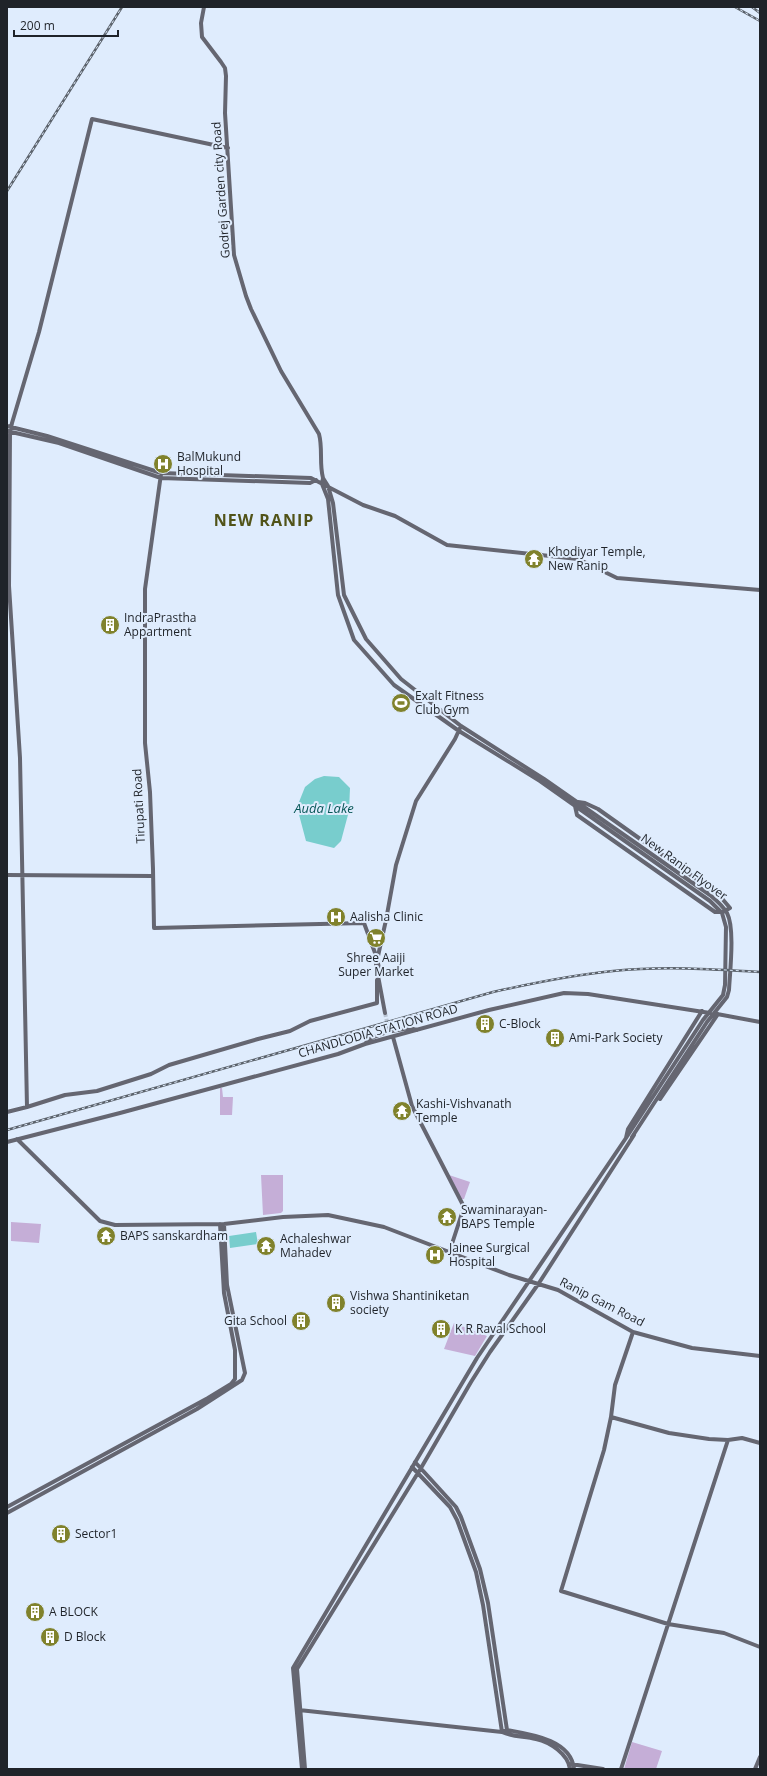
<svg xmlns="http://www.w3.org/2000/svg" width="767" height="1776" font-family="'Open Sans',sans-serif">
	<style>
		.green { fill: #c5aed7 }
		.water { fill: #78cdcd }
		.lines { fill: none; stroke-linecap: round; stroke-linejoin: round }
		.secondary-tunnel { stroke: #b9c4d3; stroke-width: 4; stroke-dasharray: 4 2; stroke-linecap: butt }
		.secondary { stroke: #656671; stroke-width: 4 }
		.rail-casing { stroke: #5a616a; stroke-width: 2.5 }
		.rail { stroke: #dfecfd; stroke-width: 1; stroke-dasharray: 3; stroke-linecap: butt }
		.labels { text-anchor: middle; stroke-width: 4; stroke-linejoin: round; paint-order: stroke }
		.street-label { font-size: 12px; fill: #1f2329; stroke: #dfecfd }
		.poi-label { font-size: 12px; fill: #1f2329; stroke: #dfecfd; text-anchor: start }
		.water-label { font-size: 13px; font-style: italic; fill: #075657; stroke: #dfecfd }
		.district-label { font-size: 16px; font-weight: bold; letter-spacing: 1px; fill: #515318; stroke: #dfecfd }
	</style>
	<rect width="100%" height="100%" fill="#dfecfd"/>
	<path class="green" d="M220,1088H222L223,1097H233L232,1115H220Z
		M261,1175H283V1211L281,1213L263,1215Z
		M449,1175L470,1182L464,1199H461Z
		M11,1222L41,1224L39,1243L11,1241Z
		M454,1323L487,1336L475,1356L444,1349Z
		M632,1742L662,1751L656,1769H624Z"/>
	<path class="water" d="M324,776L339,777L350,788L349,811L341,841L334,848L306,841L297,807L305,787L315,779Z
		M256,1232L258,1244L230,1248L229,1236Z"/>
	<g class="lines">
		<path class="secondary-tunnel" d="M385,1013L388,1026"/>
		<path class="secondary" d="M204,7L201,23L202,37L221,62L225,68L226,76L225,113L234,255L246,296L251,309L281,371L319,434C323,449 319,463 323,478
			M7,426L47,436L161,473L311,478L363,505L395,516L447,545L578,559L617,578L760,590
			M7,431L59,443L161,478L310,483L316,480
			M161,474L145,589V743L150,792L153,869L154,928L364,923L378,961
			M575,806L577,815L715,912H723L730,908L719,895L598,809L585,803L578,802
			M7,875L152,876
			M378,963L380,974L379,977
			M385,1013L376,965L386,920L396,865L416,801L455,739L460,728
			M717,1014L760,1022
			M388,1026L392,1031L409,1028L417,1030
			M393,1037L412,1106L464,1207L449,1253
			M365,1044L369,1039L387,1032L388,1026
			M660,1099L718,1014
			M27,1107L65,1095L97,1091L151,1074L169,1065L258,1039L290,1031L310,1021L377,1003V980L379,977
			M7,1112L27,1107L20,758L9,586L10,432L12,423L39,332L92,119L228,148
			M626,1138L703,1020L723,995L725,985L726,927L722,913L710,901L540,781L459,731L394,685L354,640L338,595L328,499L322,484L323,478L328,486L333,503L344,595L366,639L401,679L461,726L544,779L710,895C716,900 723,906 727,913C735,928 730,971 729,990L727,997L707,1022L632,1137
			M17,1139L100,1221L115,1225L224,1224L283,1217L328,1215L384,1227L509,1275L558,1290L633,1332L692,1348L760,1356
			M7,1142L120,1113L338,1054L365,1044L489,1010L564,993L588,994L710,1013
			M633,1332L615,1385L611,1417L604,1450L561,1591L668,1624L724,1633L760,1647
			M611,1417L669,1433L709,1439L728,1440L742,1438L760,1443
			M415,1462L456,1507L461,1517L480,1569L488,1603L507,1730
			M412,1467L450,1507L457,1520L476,1572L483,1605L502,1732C513,1737 524,1736 536,1739C550,1742 568,1754 570,1769
			M7,1507L208,1398L231,1384L235,1379V1350L224,1293L220,1224
			M7,1513L197,1409L242,1380L245,1373L227,1285L224,1224
			M299,1710L502,1732L507,1730C529,1734 571,1739 574,1769
			M571,1764L603,1769
			M302,1769L293,1668L477,1358L626,1138L628,1129L702,1011
			M305,1769L297,1669L421,1468L471,1382L490,1352L539,1283L634,1135
			M621,1769L728,1440
			M755,1769L760,1757"/>
		<g class="rail-casing">
			<path id="rail" d="M735,7L760,21
				M752,7L760,13
				M7,191L122,7
				M7,1130L493,992C533,983 573,975 613,971C662,966 711,969 760,972"/>
		</g>
		<use href="#rail" class="rail"/>
	</g>
	<defs>
		<g id="hospital-disc" transform="scale(1)"><circle r="9.5" fill="#80822c" stroke="#dfecfd"/><path d="M-5-5h3v3.5h4V-5h3V5h-3V1.5h-4V5h-3Z" fill="#fff"/></g>
		<g id="temple-disc" transform="scale(1)"><circle r="9.5" fill="#80822c" stroke="#dfecfd"/><path d="M0-6L5-2H3V0L6.5 2.5H4V6H1.5V3h-3V6H-4V2.5H-6.5L-3 0V-2H-5Z" fill="#fff"/></g>
		<g id="building-disc" transform="scale(1)"><circle r="9.5" fill="#80822c" stroke="#dfecfd"/><path d="M-4-6H4V6H1V3H-1V6H-4ZM-2.5-4.3h1.7v1.8h-1.7ZM.8-4.3h1.7v1.8H.8ZM-2.5-1h1.7V.8h-1.7ZM.8-1h1.7V.8H.8Z" fill="#fff"/></g>
		<g id="stadium-disc" transform="scale(1)"><circle r="9.5" fill="#80822c" stroke="#dfecfd"/><path d="M0-5a6.5 5 0 1 0 0 10a6.5 5 0 1 0 0-10ZM-3.5-1.8h7v3.6h-7Z" fill="#fff"/></g>
		<g id="supermarket-disc" transform="scale(1)"><circle r="9.5" fill="#80822c" stroke="#dfecfd"/><path d="M-6-5.5h2.5l.6 2H6L4.5 2H-2.5L-4.4-4H-6ZM-1.5 3.2a1.3 1.3 0 1 0 .1 0ZM3 3.2a1.3 1.3 0 1 0 .1 0Z" fill="#fff"/></g>
	</defs>
	<g fill-rule="evenodd">
		<use href="#hospital-disc" x="163" y="464"/>
		<use href="#temple-disc" x="534" y="559"/>
		<use href="#building-disc" x="110" y="625"/>
		<use href="#stadium-disc" x="401" y="703"/>
		<use href="#hospital-disc" x="336" y="917"/>
		<use href="#supermarket-disc" x="376" y="938"/>
		<use href="#building-disc" x="485" y="1024"/>
		<use href="#building-disc" x="555" y="1038"/>
		<use href="#temple-disc" x="402" y="1111"/>
		<use href="#temple-disc" x="447" y="1217"/>
		<use href="#temple-disc" x="106" y="1236"/>
		<use href="#temple-disc" x="266" y="1246"/>
		<use href="#hospital-disc" x="435" y="1255"/>
		<use href="#building-disc" x="336" y="1303"/>
		<use href="#building-disc" x="301" y="1321"/>
		<use href="#building-disc" x="441" y="1329"/>
		<use href="#building-disc" x="61" y="1534"/>
		<use href="#building-disc" x="35" y="1612"/>
		<use href="#building-disc" x="50" y="1637"/>
	</g>
	<g class="labels">
		<g class="street-label">
			<text transform="translate(221 190) rotate(-94)" y="4">Godrej Garden city Road</text>
			<text transform="translate(139 806) rotate(-93)" y="4">Tirupati Road</text>
			<text transform="translate(684 867) rotate(36)" y="4">New Ranip Flyover</text>
			<text transform="translate(378 1031) rotate(-16)" y="4">CHANDLODIA STATION ROAD</text>
			<text transform="translate(602 1302) rotate(27)" y="4">Ranip Gam Road</text>
		</g>
		<g class="poi-label">
			<text x="177" y="461">BalMukund<tspan x="177" dy="14">Hospital</tspan></text>
			<text x="548" y="556">Khodiyar Temple,<tspan x="548" dy="14">New Ranip</tspan></text>
			<text x="124" y="622">IndraPrastha<tspan x="124" dy="14">Appartment</tspan></text>
			<text x="415" y="700">Exalt Fitness<tspan x="415" dy="14">Club Gym</tspan></text>
			<text x="350" y="921">Aalisha Clinic</text>
			<text x="376" y="962" text-anchor="middle">Shree Aaiji<tspan x="376" dy="14">Super Market</tspan></text>
			<text x="499" y="1028">C-Block</text>
			<text x="569" y="1042">Ami-Park Society</text>
			<text x="416" y="1108">Kashi-Vishvanath<tspan x="416" dy="14">Temple</tspan></text>
			<text x="461" y="1214">Swaminarayan-<tspan x="461" dy="14">BAPS Temple</tspan></text>
			<text x="120" y="1240">BAPS sanskardham</text>
			<text x="280" y="1243">Achaleshwar<tspan x="280" dy="14">Mahadev</tspan></text>
			<text x="449" y="1252">Jainee Surgical<tspan x="449" dy="14">Hospital</tspan></text>
			<text x="350" y="1300">Vishwa Shantiniketan<tspan x="350" dy="14">society</tspan></text>
			<text x="287" y="1325" text-anchor="end">Gita School</text>
			<text x="455" y="1333">K R Raval School</text>
			<text x="75" y="1538">Sector1</text>
			<text x="49" y="1616">A BLOCK</text>
			<text x="64" y="1641">D Block</text>
		</g>
		<g class="water-label">
			<text x="324" y="813">Auda Lake</text>
		</g>
		<g class="district-label">
			<text x="264" y="526">NEW RANIP</text>
		</g>
	</g>
	<rect width="767" height="1776" fill="none" stroke="#1f2329" stroke-width="16"/>
	<path d="M14 30v6h104v-6" fill="none" stroke="#1f2329" stroke-width="2"/>
	<text x="20" y="30" font-size="12" fill="#1f2329" stroke="#dfecfd" stroke-width="3" paint-order="stroke">200 m</text>
</svg>
